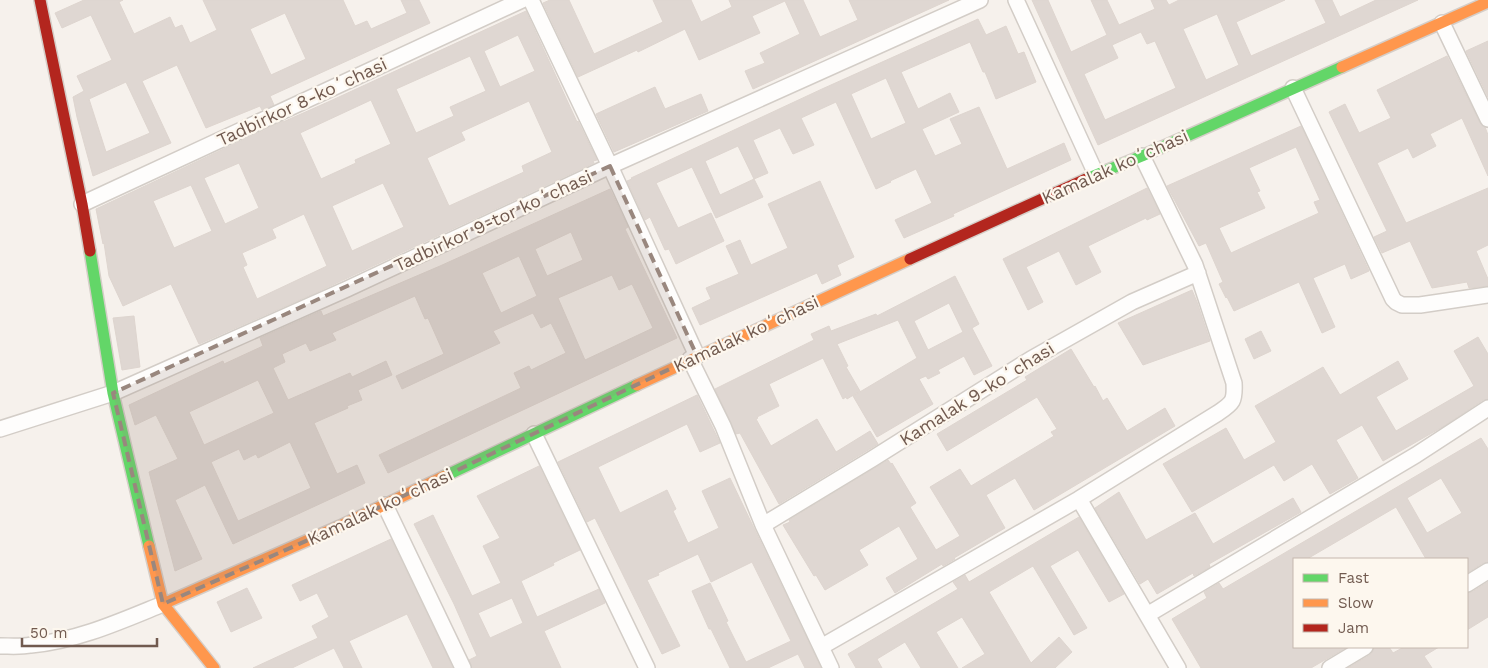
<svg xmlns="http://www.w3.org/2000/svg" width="1488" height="668" font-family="'Work Sans',sans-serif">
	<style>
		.building { fill: #dfd7d2; stroke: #ded5cf; fill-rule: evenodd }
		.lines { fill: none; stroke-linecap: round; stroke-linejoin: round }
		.street-casing { stroke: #d3cdc7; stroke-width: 18 }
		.fast-casing { stroke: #d5cec8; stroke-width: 14 }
		.slow-casing { stroke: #d5cec8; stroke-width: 14 }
		.jam-casing { stroke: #d5cec8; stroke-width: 14 }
		.street { stroke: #fefdfc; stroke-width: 15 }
		.fast { stroke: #63d668; stroke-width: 11 }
		.slow { stroke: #ff974d; stroke-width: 11 }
		.jam { stroke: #b3261e; stroke-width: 11 }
		.marked { fill: #99877e; fill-opacity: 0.2; stroke: #99877e; stroke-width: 4; stroke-dasharray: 10 6; stroke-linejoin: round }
		.labels { text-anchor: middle; stroke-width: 4.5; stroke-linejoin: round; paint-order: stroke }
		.street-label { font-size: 18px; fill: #715a4f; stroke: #fdf7ee }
	</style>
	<rect width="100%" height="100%" fill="#f6f1ec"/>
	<path class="building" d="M84,0H123L119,2L134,34L170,17L175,28L182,25L190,43L217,30L203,0H343L355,26L367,21L371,29L407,13L401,0H419L430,23L270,96L274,105L262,110L260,106L206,128L177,65L142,81L171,143L93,176L77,117L73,97L84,91L77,76L112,60L91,15L62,28L55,13ZM285,13L306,59L271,75L250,29ZM126,82L150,133L106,152L89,99Z
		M550,0H569L594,54L663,22L653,0H691L701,22L732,7L729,0H803L820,37L858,20L849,0H949L753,89L745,71L765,63L760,53L800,34L785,1L752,16L760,33L699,60L685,29L638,52L637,50L578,77L543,3Z
		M1032,0H1048L1071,52L1107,35L1091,0H1107L1119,25L1155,9L1151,0H1166L1169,5L1179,0H1285L1236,22L1251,56L1326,23L1315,0H1332L1340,17L1376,0H1418L1098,145ZM1217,14L1239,65L1206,80L1183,29ZM1141,32L1147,44L1155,41L1176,88L1105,120L1084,74L1118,58L1112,45Z
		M526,11L577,122L578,121L597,160L593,161L594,163L313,294L199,344L171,284L123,306L109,276L104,243L103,244L96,209L283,121V122L328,102ZM518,35L535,71L500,87L484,51ZM470,56L486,91L450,107L454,116L416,133L396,89ZM371,100L391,144L355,160L356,163L321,179L300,133ZM529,101L552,152L522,166L524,172L449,206L427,158L465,140L461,132ZM239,163L259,208L225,224L204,178ZM383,183L404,227L352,251L332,206ZM191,185L212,231L174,248L153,201ZM304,214L327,266L257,299L243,267L247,265L242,253L276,238L272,229Z
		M978,19L986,35L1006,26L1018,54L1024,52L1036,82L996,99L985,72H983L970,42L901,72L918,109L950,93L959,112L922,129L935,156L962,144L950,119L979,107L1007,169L1064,143L1071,160L953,214L954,216L904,238L895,220L932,203L916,169L890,181L891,182L876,189L836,102L801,118L814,145L805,149L793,154L780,128L753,140L768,173L754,179L763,197L716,218L692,167L656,183L678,228L711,213L724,241L676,264L669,249L665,250L650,217L645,220L627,181L632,179L631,178L822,89ZM886,78L906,123L871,139L851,94ZM738,146L754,179L720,195L705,161Z
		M1488,41V97L1466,51Z
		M1447,56L1480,123L1485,127L1488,135V176L1462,118L1430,134L1436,146L1413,158L1408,148L1377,163L1406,223L1488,188V245L1476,251L1488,279V286L1469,288L1467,282L1432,288L1410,241L1382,253L1374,237L1387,231L1329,112L1345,104L1359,133L1391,118L1377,90Z
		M655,87L665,109L701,94L708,111L614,152L596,114Z
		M1301,126L1369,271L1351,279L1345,264L1313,278L1335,327L1322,333L1299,282L1234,311L1227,297L1226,298L1219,284L1223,282L1206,243L1199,246L1167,186ZM1296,147L1320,200L1314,202L1319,213L1231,253L1219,228L1265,208L1257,192L1260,191L1249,168Z
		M820,181L854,257L837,265L841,275L822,284L817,273L700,325L692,308L711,299L706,288L739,274L726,246L740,240L751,265L788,248L768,204Z
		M1147,188L1160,214L1147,220L1146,218L1088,246L1101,272L1076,285L1059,251L1026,267L1043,302L1028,310L1003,259Z
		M610,189L628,227L625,229L677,338L388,473L379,455L521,388L514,373L529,366L531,370L566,353L551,323L541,328L533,313L493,331L500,343L402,389L396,376L444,354L428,318L425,319L415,296L332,333L336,340L310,351L306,343L282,354L285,362L273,368L288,400L350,373L352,377L386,361L392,375L358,390L362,400L347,406L348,408L314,423L337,474L357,465L365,483L233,544L205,485L175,500L202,559L175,571L149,472L178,459L156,415L135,425L129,405L223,361L224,364L263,346L260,338L321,311L323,316L440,266ZM571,232L583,260L547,276L535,249ZM519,256L537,296L501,313L482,273ZM612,275L619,290L632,284L653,328L585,360L558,298ZM258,380L274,413L204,445L189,412ZM290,442L311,488L238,521L211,462L239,449L244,460L256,454L258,458Z
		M955,276L979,324L972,328L992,366L974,375L964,356L938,370L940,373L928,379L926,376L919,379L933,404L877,437L853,396L917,358L898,320L837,344L848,366L846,367L860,391L847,399L846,397L843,399L823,358L769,384L779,406L757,417L758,418L756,419L771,446L817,419L836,452L870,431L878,444L779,504L740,433L736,434L715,389L814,340L811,334L829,326L831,331L876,314L877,316ZM949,303L963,332L928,350L914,321Z
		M1192,290L1197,302L1210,341L1143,365L1118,323Z
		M134,316L140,367L122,370L113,318Z
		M1261,331L1271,351L1254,359L1245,339Z
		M1478,337L1488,354V399L1483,400L1444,426L1383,461L1362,425L1336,440L1358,478L1330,494L1312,464L1284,481L1274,465L1192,512L1163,464L1226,428L1244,460L1276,442L1255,406L1323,367L1340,395L1398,361L1408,379L1376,397L1396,431L1474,386L1454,351Z
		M1071,349L1094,387L1095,386L1103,401L1107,398L1127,431L1165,408L1175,426L1034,510L1015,478L986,495L1005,528L954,558L955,559L943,566L942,564L895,593L886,578L918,559L899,526L859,550L868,565L825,590L816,575L814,576L783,525L790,522L789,520L888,460L891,464L892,463L916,503L910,507L936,550L960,536L930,487L960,469L971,486L1054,436L1051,432L1057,429L1037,397L947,451L937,434L1027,380L1025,377Z
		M697,395L720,443L700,452L687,424L598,467L620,513L667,490L676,509L673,511L688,543L719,528L702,491L730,478L821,668H805L798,654L768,668H730L711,629H709L692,591L710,583L728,621L726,622L746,662L791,641L752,562L711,582L698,554L658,573L659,575L647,580L680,646L662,654L595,518L587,522L558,462Z
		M1481,438L1488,449V562L1483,563L1467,573V559H1426L1396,507L1307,559H1294V647H1347L1311,668H1201L1172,619L1207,598L1204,592L1219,583L1223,589ZM1441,478L1462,513L1427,533L1407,498Z
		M539,466L580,550L553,563L554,565L521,581L537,617L599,589L605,603L544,631L561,668H472L469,660L477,656L454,604L414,524L433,515L472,596L501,583L483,546L500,538L477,496ZM512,598L523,623L490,638L478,613Z
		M1119,492L1146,540L1195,513L1213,544L1293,498L1301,512L1209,564L1210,567L1194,576L1193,573L1157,594L1148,579L1140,584L1095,508Z
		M1079,517L1124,594L1109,602L1078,550L1050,566L1087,628L1074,635L1033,566L989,592L1031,663L1059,637L1072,652L1055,668H962L985,654L962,617L936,632L958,668H921L905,642L877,659L882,668H856L848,654L958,589L953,582L965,575L969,582Z
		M391,539L453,668H433L407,614L349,641L362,668H344L334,648L292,668H253L318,638L312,626L329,617L317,593L300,601L292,585Z
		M1488,582V617L1467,630V593L1472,592Z
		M247,588L262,618L231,632L217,602Z
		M1374,647H1389L1393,653L1404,647H1439L1424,656L1432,668H1348L1370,655L1373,651Z"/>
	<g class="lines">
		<g class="street-casing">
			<path id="street" d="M531,0L610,166L697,356
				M1016,0L1096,174
				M1442,23L1488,119
				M1293,88L1393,299L1396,302L1402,305H1420L1488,295
				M82,204L522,0
				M690,359L723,426L763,525L831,668
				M0,429L113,393L347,289L610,166L980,0
				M534,434L647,668
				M1079,499L1218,413C1233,403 1235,401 1234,383L1195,265L1142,156
				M385,505L463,668
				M763,525L872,459L1031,359L1132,302L1198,273
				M1467,584L1488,571
				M0,646C10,646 21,647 31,645C77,641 121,621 163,604
				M821,647L1079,499L1147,615
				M1178,668L1147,615L1416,455L1488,408
				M1330,668L1365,647"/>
		</g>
		<g class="fast-casing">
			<path id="fast" d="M1086,179L1142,156L1342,67
				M90,251L113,393L149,546
				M445,476L637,385"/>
		</g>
		<g class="slow-casing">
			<path id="slow" d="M1342,67L1488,2
				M637,385L910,259
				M149,546L163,604L214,668
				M163,604L340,526L445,476"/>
		</g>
		<g class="jam-casing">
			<path id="jam" d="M40,0L82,204L90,251
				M910,259L1086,179"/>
		</g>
		<use href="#street" class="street"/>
		<use href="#fast" class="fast"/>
		<use href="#slow" class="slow"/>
		<use href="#jam" class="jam"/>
	</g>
	<path class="marked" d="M610,166L697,356L340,526L163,604L113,393Z"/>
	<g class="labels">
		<g class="street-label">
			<text transform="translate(302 102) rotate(-25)" y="6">Tadbirkor 8-koʻchasi</text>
			<text transform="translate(1115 167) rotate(-24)" y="6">Kamalak koʻchasi</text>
			<text transform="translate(493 221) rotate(-25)" y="6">Tadbirkor 9-tor koʻchasi</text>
			<text transform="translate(746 334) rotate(-25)" y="6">Kamalak koʻchasi</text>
			<text transform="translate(977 394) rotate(-32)" y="6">Kamalak 9-koʻchasi</text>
			<text transform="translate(380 507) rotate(-25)" y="6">Kamalak koʻchasi</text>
		</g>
	</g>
	<rect x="1293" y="558" width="175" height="90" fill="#fdf7ee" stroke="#c5b8ae"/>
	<rect x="1303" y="574" width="25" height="8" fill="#63d668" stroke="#c5b8ae"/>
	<text x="1338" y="583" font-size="15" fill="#715a4f">Fast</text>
	<rect x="1303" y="599" width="25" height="8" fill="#ff974d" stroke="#c5b8ae"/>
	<text x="1338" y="608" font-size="15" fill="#715a4f">Slow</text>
	<rect x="1303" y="624" width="25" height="8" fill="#b3261e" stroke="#c5b8ae"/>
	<text x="1338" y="633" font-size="15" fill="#715a4f">Jam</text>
	<path d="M22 638v8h135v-8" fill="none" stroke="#715a4f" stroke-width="2.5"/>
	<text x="30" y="638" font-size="15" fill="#715a4f" stroke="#fdf7ee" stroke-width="4" paint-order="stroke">50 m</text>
</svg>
